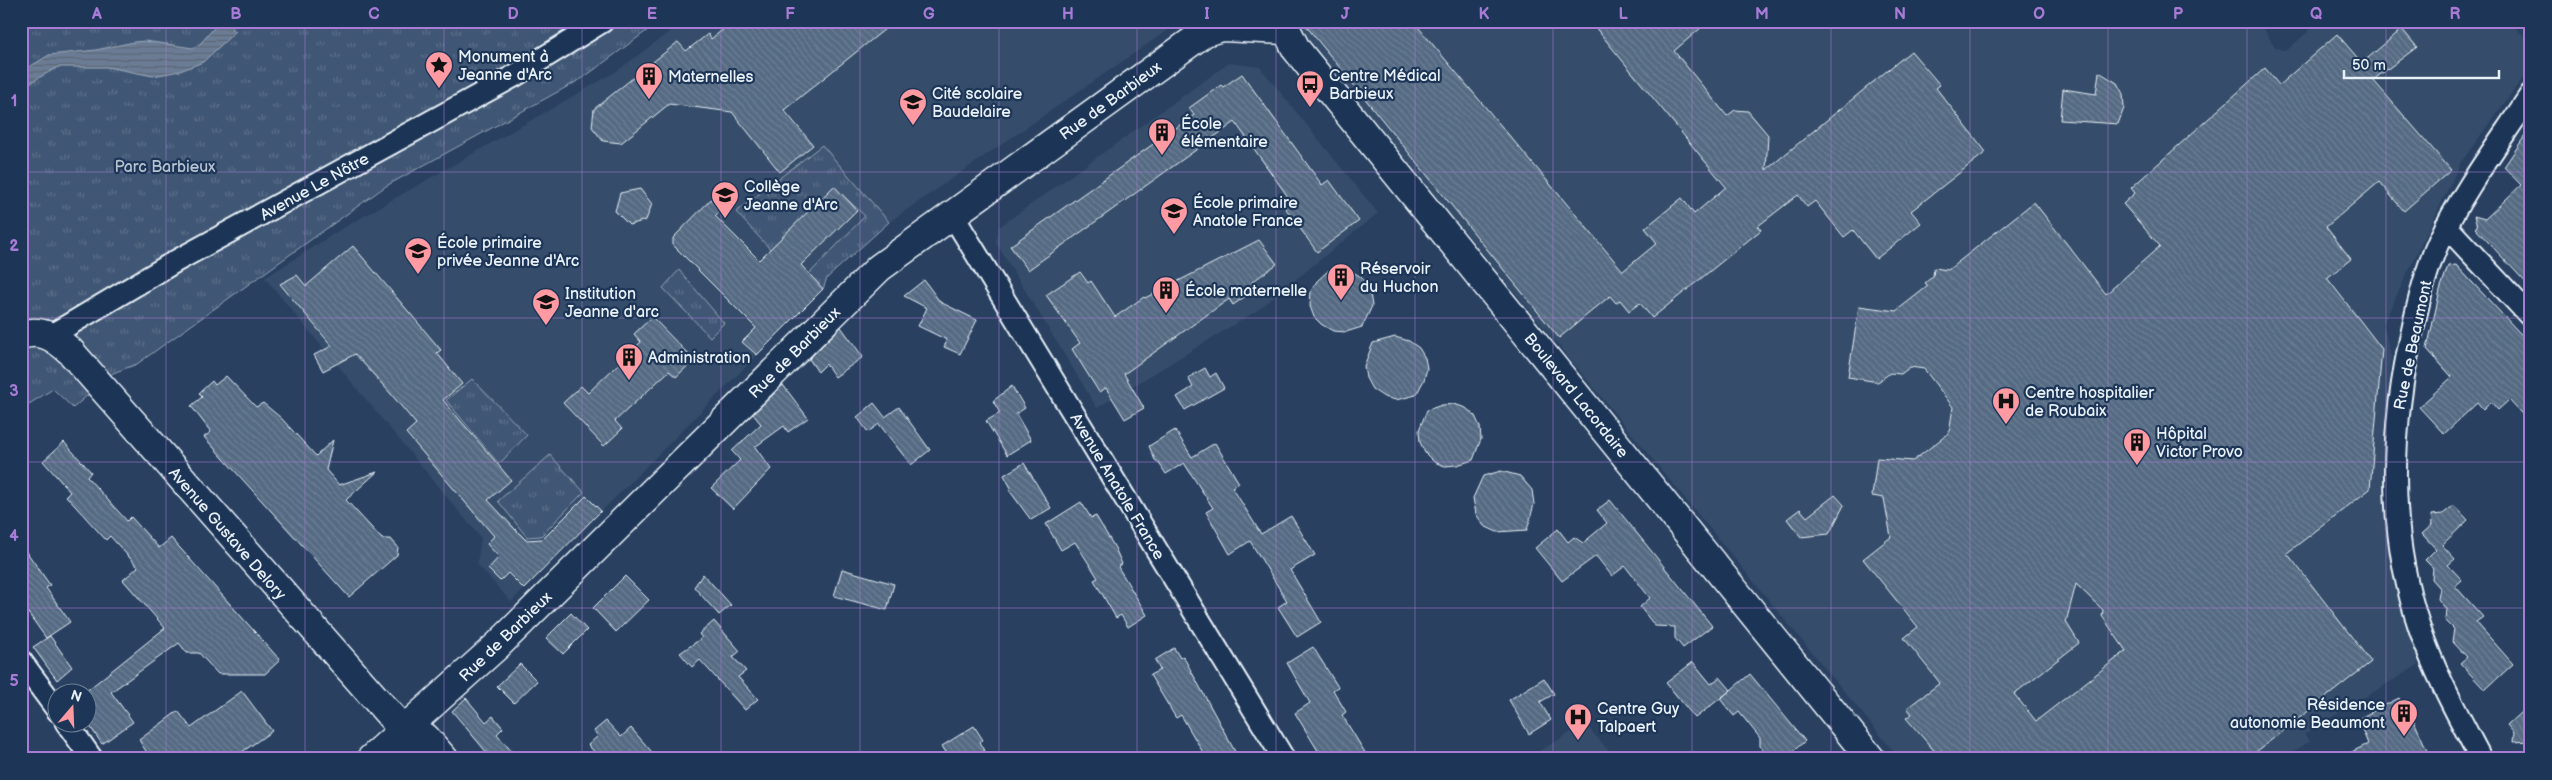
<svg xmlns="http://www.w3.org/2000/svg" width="2552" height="780" font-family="'Balsamiq Sans',sans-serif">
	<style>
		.built { fill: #364d6b }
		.grass { fill: url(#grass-tufts); stroke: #94a4b6 }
		.water { fill: url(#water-rules); stroke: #9dabbd }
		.building { fill: url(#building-back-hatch); stroke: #e8f1f8; fill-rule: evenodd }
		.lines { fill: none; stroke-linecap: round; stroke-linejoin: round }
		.street-casing { stroke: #e8f1f8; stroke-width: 25 }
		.secondary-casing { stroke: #e8f1f8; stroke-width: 31 }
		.street { stroke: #1d3557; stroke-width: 21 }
		.secondary { stroke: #1d3557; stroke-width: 28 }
		.grid { fill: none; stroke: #a77bd6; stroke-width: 1; stroke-opacity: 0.55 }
		.labels { text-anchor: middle; stroke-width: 4.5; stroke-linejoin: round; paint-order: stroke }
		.poi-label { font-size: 16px; fill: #e8f1f8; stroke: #1d3557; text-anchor: start }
		.street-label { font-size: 16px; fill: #e8f1f8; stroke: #1d3557 }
		.park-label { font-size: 16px; fill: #b6c3d0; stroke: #1d3557 }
		.neatline { fill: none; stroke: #a77bd6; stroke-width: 2 }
		.grid-label { font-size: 16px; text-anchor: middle; font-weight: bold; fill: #a77bd6 }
	</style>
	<defs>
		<pattern id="grass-tufts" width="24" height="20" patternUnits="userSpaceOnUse" patternTransform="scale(1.25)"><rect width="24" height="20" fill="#415774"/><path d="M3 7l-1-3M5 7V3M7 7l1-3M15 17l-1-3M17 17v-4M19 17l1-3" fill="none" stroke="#5c7089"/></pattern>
		<pattern id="water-rules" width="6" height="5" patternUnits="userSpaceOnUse" patternTransform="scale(1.25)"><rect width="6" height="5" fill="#6b7c95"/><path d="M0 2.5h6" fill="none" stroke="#5a6573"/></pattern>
		<pattern id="building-back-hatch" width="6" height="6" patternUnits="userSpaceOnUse" patternTransform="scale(1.25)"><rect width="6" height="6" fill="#556a83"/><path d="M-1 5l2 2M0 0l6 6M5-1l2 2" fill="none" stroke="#6d8095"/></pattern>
	</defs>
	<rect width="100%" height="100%" fill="#294061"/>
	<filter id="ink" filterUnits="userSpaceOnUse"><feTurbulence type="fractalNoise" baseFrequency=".02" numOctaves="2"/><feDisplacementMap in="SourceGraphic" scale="10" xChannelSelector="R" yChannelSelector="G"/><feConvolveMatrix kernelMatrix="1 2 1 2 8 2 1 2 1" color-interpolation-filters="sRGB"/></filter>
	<g filter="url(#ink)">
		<path class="built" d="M684,21H1181L889,222L866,242L827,278L823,289L511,602L477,564L481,538L265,278L338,231L617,71Z
			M1291,21H2259L2275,47L2286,51L2320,21H2374L2376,24L2380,21H2507L2531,42V67L2461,162L2383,324L2391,356L2383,494L2418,665L2304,734L2310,741L2282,759H1900Z
			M1229,63L1260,67L1378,213L1258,310L1097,408L996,243L999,227Z
			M1585,724L1616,759H1526Z"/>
		<path class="grass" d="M21,21H660L583,78L386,186L137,364L113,373L73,408L53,389L21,409Z
			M822,145L889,222L827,278L823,289L809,274L865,216L834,187L770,249L736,212Z
			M679,270L724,323L710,337L663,288Z
			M472,379L527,435L499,464L446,400Z
			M550,455L584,492L541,536L527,537L498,501Z"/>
		<path class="water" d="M220,21H240L231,29L236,31L203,62L180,71L153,76L107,67H58L21,88V72L49,55L96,50L134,42L145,41L193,48L200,44Z"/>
		<path class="building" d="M734,21H895L784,110L813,145L780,172L732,112L669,104L621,143L603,141L592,127L594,109L678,42L686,51L708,34L711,39Z
			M1302,21H1413L1623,271L1657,243L1645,228L1682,198L1694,214L1726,187L1590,21H1709L1674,51L1727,116L1735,110L1748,111L1768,135L1766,170L1911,51L1940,85L1936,88L1986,152L1911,211L1921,223L1876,259L1853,230L1844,237L1815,201L1807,207L1798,195L1758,226L1761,230L1652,318L1640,303L1629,311L1620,300L1616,303L1610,296L1559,338Z
			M2402,29L2417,47L2373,80L2451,170L2404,211L2379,182L2326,227L2351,259L2327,278L2382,349L2370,489L2287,553L2371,662L2247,759H1947L1941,750L1937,754L1906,718L1912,714L1907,708L1940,683L1904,638L1918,627L1863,559L1891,537L1884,498L1872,496L1877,458L1913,461L1949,433L1953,407L1924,369L1910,367L1901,374L1890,373L1878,382L1848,377L1859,306L1896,311L1928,286L1925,283L1933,276L1934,268L1948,270L2034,202L2106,294L2160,246L2123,204L2135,193L2131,188L2265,68L2279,85L2337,34L2362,63ZM2076,584L2103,610L2102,616L2126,651L2036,721L2014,694L2079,643L2066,622Z
			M2099,72L2117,83L2123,94L2124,108L2118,124L2060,120L2063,89L2096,94Z
			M1242,74L1322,185L1329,180L1359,221L1317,252L1284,206L1291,201L1235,122L1028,270L1010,246L1194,115L1189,108L1221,85L1223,87Z
			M2531,127V288L2475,228L2477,226L2474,216L2485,219L2521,185L2504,167Z
			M727,183L738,195L715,216L759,260L834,186L857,210L801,265L823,289L757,355L742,342L756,328L673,245V238Z
			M640,189L652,204L646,220L629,225L615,211L620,193Z
			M1259,240L1277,264L1252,282L1257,288L1233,305L1229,299L1124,374L1144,408L1125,419L1106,388L1099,392L1072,349L1080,343L1046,295L1080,272L1088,283L1091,281L1115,317L1144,297L1145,298Z
			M353,246L441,350L437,353L462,384L443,400L511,480L488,500L513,527L526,540L543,539L586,496L601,511L524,589L508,573L500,581L488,569L499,557L487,544L494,536L406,433L416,424L391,394L355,354L323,371L314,355L332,346L280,284L297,275L306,286Z
			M2456,265L2531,345V424L2509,400L2498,410L2491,402L2483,410L2477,403L2444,434L2419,407L2452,377L2427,349L2440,290L2448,266Z
			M1329,270L1353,272L1361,277L1369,287L1372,306L1362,327L1346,332L1333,331L1321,324L1314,317L1310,306L1311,291L1317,281Z
			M924,280L940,302L977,320L960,354L944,347L947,340L918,326L927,308L904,296Z
			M652,317L694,360L676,377L669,371L615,421L622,429L604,446L563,403L581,386L588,393L641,342L634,334Z
			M841,327L863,357L835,377L826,364L818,372L809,359Z
			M1395,337L1409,341L1419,348L1425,358L1427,368L1424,380L1416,395L1396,400L1384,397L1372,389L1366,378L1364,366L1373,343Z
			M1205,368L1210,377L1216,373L1224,388L1185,410L1177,397L1193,387L1188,378Z
			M226,376L256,407L263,403L281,418L316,456L333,440L326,470L339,485L377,472L346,500L382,539H391L398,547L397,555L349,597L204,437L211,432L191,406L202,397L199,393L212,381L215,385Z
			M783,385L808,418L788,432L784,426L755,447L771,469L733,509L711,488L740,460L732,451L761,424L753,414Z
			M1012,386L1025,408L1016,414L1031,440L1007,455L986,421L1000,413L993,401Z
			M874,403L885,417L899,407L930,450L911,465L879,424L868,432L857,417Z
			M1454,404L1466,408L1475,416L1480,427L1481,439L1473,460L1457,465L1445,466L1434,462L1425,453L1420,442L1419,430L1427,410L1442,405Z
			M1175,430L1192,457L1215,443L1239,483L1232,487L1261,534L1291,516L1315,555L1290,570L1321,622L1297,637L1278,607L1287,601L1250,541L1230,554L1206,512L1213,508L1184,463L1166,474L1159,463L1155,460L1149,446Z
			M64,442L91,472L87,477L127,521L131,517L159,548L171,538L280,660L265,674H218L199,653H187L179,643L111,692L133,722L102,744L87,722L88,692H85L165,628L123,580L138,567L110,536L106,540L66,496L70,492L43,461Z
			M1024,463L1051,508L1031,520L1009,490L1011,488L1004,475Z
			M1501,471L1520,476L1532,490L1534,504L1527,530L1497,532L1484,526L1476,514L1473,498L1483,476Z
			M1835,495L1844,505L1829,534L1801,537L1787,519L1800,509L1807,517Z
			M1610,500L1712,626L1683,648L1675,638V627L1655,626L1640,607L1650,598L1625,566L1612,576L1596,556L1562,581L1535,548L1558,529L1568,542L1574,537L1583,543L1607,523L1597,510Z
			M1081,502L1091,518L1096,516L1115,548L1122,564L1118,567L1147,615L1128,627L1121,615L1116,618L1094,580L1098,578L1075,542L1061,550L1046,524Z
			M2454,505L2468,520L2442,545L2455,559L2448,565L2462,580L2455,586L2483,617L2476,622L2513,664L2485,690L2460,663L2467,657L2452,641L2454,629L2445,620L2446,609L2438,599L2440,588L2432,579L2433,568L2425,560L2436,549L2422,534L2432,525L2431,515L2443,514Z
			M21,544L50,585L46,588L70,622L46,638L21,603Z
			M842,569L894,584L887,610L834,596Z
			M703,574L731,605L719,615L694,587Z
			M625,576L649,600L616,632L593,608Z
			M571,613L587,630L563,654L546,638Z
			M714,621L740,651L733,657L746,671L738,677L758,699L745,710L700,660L692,667L680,653L702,638L699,634Z
			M50,636L72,667L57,680L33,647Z
			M1313,647L1338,687L1333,690L1346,712L1342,715L1369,759H1323L1295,713L1310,703L1287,663Z
			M1174,648L1180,658L1183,656L1239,759H1207L1181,715L1176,718L1150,675L1160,670L1155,660Z
			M1693,662L1711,684L1720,677L1731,690L1695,718L1666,683Z
			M520,664L537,681L514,703L497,686Z
			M1750,674L1805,741L1784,759H1770L1760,746V738L1739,712L1734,716L1720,699Z
			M1544,678L1554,694L1540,702L1551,720L1529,734L1509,700Z
			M242,691L272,731L232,759H151L139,740L178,711L191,728Z
			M466,698L486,722L493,716L503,728L497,734L518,759H492L478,742L452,711Z
			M2399,698L2407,713L2410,712L2431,759H2337L2368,744L2358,719Z
			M2531,703V741L2513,742L2514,733L2507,725Z
			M606,721L621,737L631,728L658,759H601L588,745L598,736L594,731Z
			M974,726L983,740L979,742L989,759H950L942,746Z"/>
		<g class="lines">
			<g class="street-casing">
				<path id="street" d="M952,214L1284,759
					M2446,226L2531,317
					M50,336L176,261L514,76L603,21
					M21,661L58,711
					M66,722L92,759
					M2481,759C2459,717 2435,674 2420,629C2387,531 2390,428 2413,328C2419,299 2426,269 2439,241C2461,193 2501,140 2531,94"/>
			</g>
			<g class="secondary-casing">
				<path id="secondary" d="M1282,21L1296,49L1871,759
					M21,335C42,328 55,338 70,351L404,731L409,752L415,759
					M404,731L425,737L444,759
					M371,759L498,645L879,268L1205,32L1222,27L1285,30"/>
			</g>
			<use href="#street" class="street"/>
			<use href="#secondary" class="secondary"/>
		</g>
	</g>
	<path class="grid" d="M166,21V759M305,21V759M444,21V759M582,21V759M721,21V759M860,21V759M999,21V759M1137,21V759M1276,21V759M1415,21V759M1553,21V759M1692,21V759M1831,21V759M1970,21V759M2108,21V759M2247,21V759M2386,21V759M21,172H2531M21,318H2531M21,462H2531M21,608H2531"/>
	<defs>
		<g id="sight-pin" transform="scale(1.4375)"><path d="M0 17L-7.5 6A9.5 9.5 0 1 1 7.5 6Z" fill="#ff9aa2" stroke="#1d3557"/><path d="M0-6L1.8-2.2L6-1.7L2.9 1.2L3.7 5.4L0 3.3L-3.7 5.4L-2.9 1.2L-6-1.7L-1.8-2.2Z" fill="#111"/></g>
		<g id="building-pin" transform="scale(1.4375)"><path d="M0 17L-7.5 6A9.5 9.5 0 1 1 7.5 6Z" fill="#ff9aa2" stroke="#1d3557"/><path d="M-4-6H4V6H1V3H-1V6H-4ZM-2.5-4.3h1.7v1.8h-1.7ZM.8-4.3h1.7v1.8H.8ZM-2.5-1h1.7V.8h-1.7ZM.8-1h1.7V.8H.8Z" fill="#111"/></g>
		<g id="bus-pin" transform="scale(1.4375)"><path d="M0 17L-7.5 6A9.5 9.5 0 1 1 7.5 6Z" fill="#ff9aa2" stroke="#1d3557"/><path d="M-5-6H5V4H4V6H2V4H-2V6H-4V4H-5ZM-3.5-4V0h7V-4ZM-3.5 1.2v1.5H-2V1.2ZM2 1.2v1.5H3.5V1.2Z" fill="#111"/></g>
		<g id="school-pin" transform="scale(1.4375)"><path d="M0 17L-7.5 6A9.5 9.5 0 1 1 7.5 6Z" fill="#ff9aa2" stroke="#1d3557"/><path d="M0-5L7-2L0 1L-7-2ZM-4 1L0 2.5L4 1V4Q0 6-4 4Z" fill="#111"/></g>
		<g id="hospital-pin" transform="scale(1.4375)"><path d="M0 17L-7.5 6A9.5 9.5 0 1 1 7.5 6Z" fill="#ff9aa2" stroke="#1d3557"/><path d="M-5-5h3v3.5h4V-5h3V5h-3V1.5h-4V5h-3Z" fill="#111"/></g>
	</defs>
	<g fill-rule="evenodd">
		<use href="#sight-pin" x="439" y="65"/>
		<use href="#building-pin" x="649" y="76"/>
		<use href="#bus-pin" x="1310" y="84"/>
		<use href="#school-pin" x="913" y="102"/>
		<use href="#building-pin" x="1162" y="132"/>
		<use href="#school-pin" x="725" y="195"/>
		<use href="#school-pin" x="1174" y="211"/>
		<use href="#school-pin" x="418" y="251"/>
		<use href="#building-pin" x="1341" y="277"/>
		<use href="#building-pin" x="1166" y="290"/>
		<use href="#school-pin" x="546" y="302"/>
		<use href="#building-pin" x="629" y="357"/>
		<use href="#hospital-pin" x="2006" y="401"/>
		<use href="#building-pin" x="2137" y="442"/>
		<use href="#building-pin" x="2404" y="713"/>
		<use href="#hospital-pin" x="1578" y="717"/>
	</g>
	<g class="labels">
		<g class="poi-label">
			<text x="458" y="62">Monument à<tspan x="458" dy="18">Jeanne d'Arc</tspan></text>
			<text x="1329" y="81">Centre Médical<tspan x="1329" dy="18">Barbieux</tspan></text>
			<text x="668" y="82">Maternelles</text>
			<text x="932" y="99">Cité scolaire<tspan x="932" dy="18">Baudelaire</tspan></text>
			<text x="1181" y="129">École<tspan x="1181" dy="18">élémentaire</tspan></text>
			<text x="744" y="192">Collège<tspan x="744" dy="18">Jeanne d'Arc</tspan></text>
			<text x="1193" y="208">École primaire<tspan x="1193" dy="18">Anatole France</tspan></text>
			<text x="437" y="248">École primaire<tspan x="437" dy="18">privée Jeanne d'Arc</tspan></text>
			<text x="1360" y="274">Réservoir<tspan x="1360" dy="18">du Huchon</tspan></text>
			<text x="1185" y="296">École maternelle</text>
			<text x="565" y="299">Institution<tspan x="565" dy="18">Jeanne d'arc</tspan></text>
			<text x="648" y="363">Administration</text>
			<text x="2025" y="398">Centre hospitalier<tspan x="2025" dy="18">de Roubaix</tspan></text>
			<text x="2156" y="439">Hôpital<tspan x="2156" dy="18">Victor Provo</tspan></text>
			<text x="2385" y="710" text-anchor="end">Résidence<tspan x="2385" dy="18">autonomie Beaumont</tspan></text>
			<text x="1597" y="714">Centre Guy<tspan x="1597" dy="18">Talpaert</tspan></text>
		</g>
		<g class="street-label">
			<text transform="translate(1110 100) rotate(-36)" y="6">Rue de Barbieux</text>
			<text transform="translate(314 186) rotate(-29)" y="6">Avenue Le Nôtre</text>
			<text transform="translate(2412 345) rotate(-78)" y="6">Rue de Beaumont</text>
			<text transform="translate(794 352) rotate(-45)" y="6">Rue de Barbieux</text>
			<text transform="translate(1577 395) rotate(51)" y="6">Boulevard Lacordaire</text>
			<text transform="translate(1118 486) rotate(59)" y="6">Avenue Anatole France</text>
			<text transform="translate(228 533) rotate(49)" y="6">Avenue Gustave Delory</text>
			<text transform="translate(505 636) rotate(-44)" y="6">Rue de Barbieux</text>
		</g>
		<g class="park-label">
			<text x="165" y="172">Parc Barbieux</text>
		</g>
	</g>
	<rect width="2552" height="780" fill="none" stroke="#1d3557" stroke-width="55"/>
	<g transform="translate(72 708) rotate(19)"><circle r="24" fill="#1d3557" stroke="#6e8097"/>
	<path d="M0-4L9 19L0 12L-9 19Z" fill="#ff9aa2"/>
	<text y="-8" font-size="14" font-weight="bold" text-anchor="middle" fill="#e8f1f8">N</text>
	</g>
	<path d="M2344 70v8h155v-8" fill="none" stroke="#e8f1f8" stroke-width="2.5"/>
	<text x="2352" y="70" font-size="15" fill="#e8f1f8" stroke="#1d3557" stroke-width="4" paint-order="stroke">50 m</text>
	<rect x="28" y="28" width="2496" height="724" class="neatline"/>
	<g class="grid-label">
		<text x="97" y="19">A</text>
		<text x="236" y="19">B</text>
		<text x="374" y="19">C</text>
		<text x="513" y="19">D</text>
		<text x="652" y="19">E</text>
		<text x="790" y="19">F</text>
		<text x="929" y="19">G</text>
		<text x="1068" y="19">H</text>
		<text x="1207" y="19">I</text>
		<text x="1345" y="19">J</text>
		<text x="1484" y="19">K</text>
		<text x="1623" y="19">L</text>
		<text x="1762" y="19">M</text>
		<text x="1900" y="19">N</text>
		<text x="2039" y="19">O</text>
		<text x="2178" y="19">P</text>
		<text x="2316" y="19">Q</text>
		<text x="2455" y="19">R</text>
		<text x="14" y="106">1</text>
		<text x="14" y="251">2</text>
		<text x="14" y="396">3</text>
		<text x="14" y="541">4</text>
		<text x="14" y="686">5</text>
	</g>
</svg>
